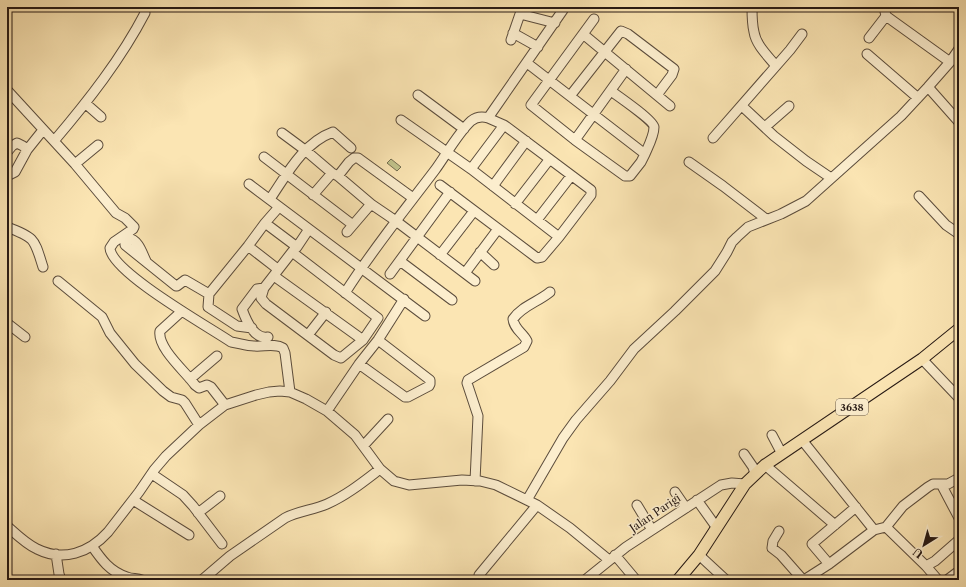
<svg xmlns="http://www.w3.org/2000/svg" width="966" height="587" font-family="'Libre Caslon Text',serif">
	<style>
		.green { fill: #c1c38b; stroke: #746e50 }
		.lines { fill: none; stroke-linecap: round; stroke-linejoin: round }
		.minor-casing { stroke: #5b4c3c; stroke-width: 11 }
		.major-casing { stroke: #261914; stroke-width: 13 }
		.minor { stroke: #fceece; stroke-width: 9 }
		.major { stroke: #fbe5b3; stroke-width: 11 }
		.labels { text-anchor: middle; stroke-width: 3; stroke-linejoin: round; paint-order: stroke }
		.shield { fill: #fceece; stroke: #66594c; stroke-width: 1 }
		.shield-label { font-size: 10px; font-weight: bold; fill: #261914 }
		.street-label { font-size: 11px; fill: #261914; stroke: #fceece }
	</style>
	<rect width="100%" height="100%" fill="#fbe5b3"/>
	<filter id="stains"><feTurbulence type="fractalNoise" baseFrequency=".005" numOctaves="4"/><feColorMatrix values="0 0 0 0 .2 0 0 0 0 .09 0 0 0 0 .02 0 0 0 .5 -.17"/></filter>
	<radialGradient id="worn" r=".72"><stop offset=".6" stop-color="#630" stop-opacity="0"/><stop offset="1" stop-color="#630" stop-opacity=".3"/></radialGradient>
	<path class="green" d="M391,159L401,167L397,171L387,163Z"/>
	<g class="lines">
		<g class="minor-casing">
			<path id="minor" d="M752,7C752,15 752,24 754,32C756,45 768,56 776,66
				M884,7L886,16L950,62
				M513,33L538,47
				M583,34L670,106
				M869,38L886,16
				M511,40L520,14L555,23
				M867,54L918,98
				M527,63L645,154L641,162L630,176H625L575,140L531,105L594,19
				M928,87L959,122
				M7,90L75,164L116,213L125,218L134,227L133,229L114,242L110,248C111,272 209,327 231,342C239,343 246,346 254,346C263,347 275,343 283,348L285,353L290,392
				M611,91C618,96 654,121 654,127C654,136 648,147 645,154
				M418,95L464,129
				M570,96L621,31L628,34L674,69L672,75L657,95
				M85,103L101,117
				M742,106L774,136L806,161L831,178
				M401,120L471,169L559,237
				M765,127L789,106
				M282,133L305,150L332,173
				M713,138L790,50L802,34
				M575,140L626,69
				M54,141C88,101 121,59 145,13L143,7
				M7,152L12,146L17,143L23,146L27,150
				M264,157L353,225
				M689,162L723,186L766,219
				M75,164L98,145
				M471,169L504,125
				M7,176L15,172L27,150L43,130
				M338,176L349,162L354,158H358L413,198
				M249,184L425,316
				M440,185L537,258L542,257L559,237L591,195V190L504,125L488,118
				M493,186L526,141
				M313,195L332,173L338,176L371,204L396,221L475,281
				M919,196L946,225L959,234
				M270,199C287,174 303,143 333,132L351,148
				M515,204L549,160
				M537,220L571,176
				M265,223L297,247L292,252
				M7,227C36,238 34,239 43,267
				M347,232L371,204
				M248,246L275,267
				M297,247L309,229
				M292,252L378,318L363,340L341,358L334,355L266,304L261,298L264,288Z
				M480,252L494,265
				M440,255L474,211
				M146,261C142,253 139,240 128,238L125,241V245L176,286H177L185,280L209,294
				M400,261L452,300
				M465,273L498,229
				M390,274L450,192
				M274,276L363,340
				M58,281L102,317L110,333L135,364L163,391L171,397L182,400L185,403L199,425
				M264,288L257,289L242,309C246,320 254,340 268,337
				M345,293C372,250 404,211 435,170C446,155 458,133 471,121C476,117 481,116 488,118L563,10
				M182,311L160,331C157,348 186,372 195,385L199,388L207,385L211,387L225,405
				M7,323L25,337
				M252,328L237,326L208,307L209,294L248,246L265,223L279,207
				M308,335L326,312
				M922,359L959,398
				M359,364L405,397H408L429,386L430,384V380L378,340
				M190,379L217,356
				M327,411L359,364L378,340L404,299
				M772,435L782,454
				M802,440L874,530
				M364,445L388,419
				M744,454L753,467L755,474
				M765,465L835,525
				M152,474L183,495L193,506L222,544
				M475,481L478,416L467,383L468,380L524,347L527,341C523,333 514,329 513,319C522,306 538,302 550,292
				M941,484L959,518
				M675,492L686,508
				M133,500L189,535
				M527,500L563,438L576,420L610,381L634,349L675,311L715,271L727,252L732,242L737,237L748,227L781,214L806,201L901,116L928,87L950,62L959,49
				M697,500L717,528
				M637,505L652,530
				M198,513L220,496
				M7,526C16,534 26,544 37,549C63,562 89,553 108,532L139,492L154,470L166,456L199,425L225,405L256,395L269,392L280,391L290,392L306,399L327,411L355,435L380,469L394,481L409,485L462,480L480,481L496,485L537,505L570,528L609,560
				M886,527L903,506L928,487L933,484H948L959,478
				M779,531L773,541L772,548L781,555L803,580
				M92,546C101,559 110,572 127,577C132,579 137,578 142,580
				M56,554L59,574L61,580
				M615,555L636,580
				M699,555L726,580
				M829,564L812,544L856,507
				M926,566L938,580
				M479,575L537,505
				M202,580L230,556L285,518C298,511 314,510 327,504C347,495 363,482 380,469
				M585,580L626,547L721,485L732,483L745,484
				M804,580L829,564L874,530L886,527L926,566L935,561L959,540
				M947,580L959,571"/>
		</g>
		<g class="major-casing">
			<path id="major" d="M678,580L699,555L745,484L765,465L922,359L959,329"/>
		</g>
		<use href="#minor" class="minor"/>
		<use href="#major" class="major"/>
	</g>
	<g class="labels">
		<rect class="shield" x="836" y="399" width="32" height="16" rx="3"/>
		<g class="shield-label">
			<text x="852" y="411">3638</text>
		</g>
		<g class="street-label">
			<text transform="translate(655 513) rotate(-34)" y="4">Jalan Parigi</text>
		</g>
	</g>
	<rect width="966" height="587" fill="none" stroke="#fbe5b3" stroke-width="24"/>
	<rect x="8" y="8" width="950" height="571" fill="none" stroke="#261914" stroke-width="2"/>
	<rect x="12" y="12" width="942" height="563" fill="none" stroke="#261914"/>
	<g transform="translate(924 545) rotate(217)" stroke="#fceece" stroke-width="3" paint-order="stroke">
	<path d="M0-3L7 15L0 10L-7 15Z" fill="#261914"/>
	<text y="-6" font-size="11" font-weight="bold" text-anchor="middle" fill="#261914">U</text>
	</g>
	<rect width="100%" height="100%" filter="url(#stains)"/>
	<rect width="100%" height="100%" fill="url(#worn)"/>
</svg>
